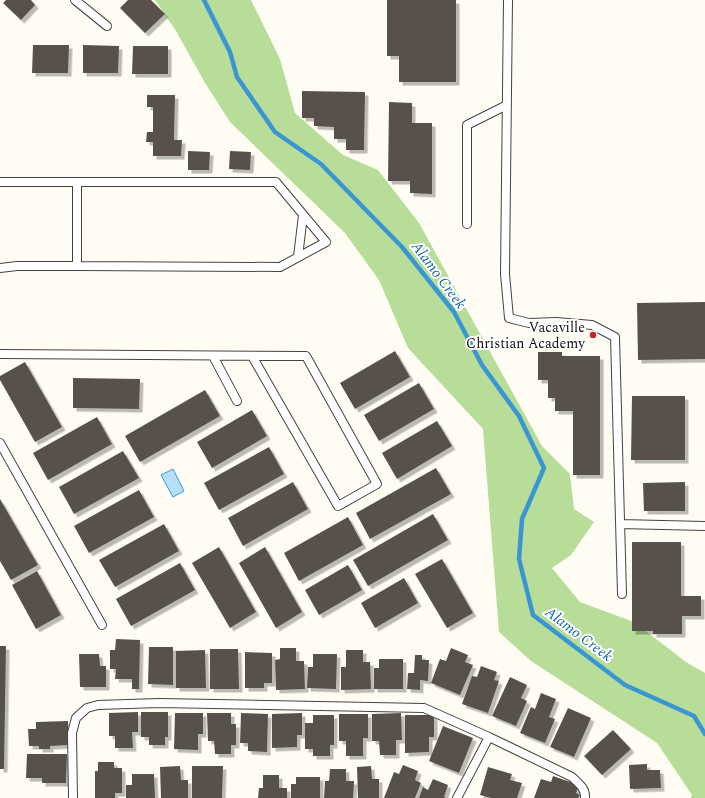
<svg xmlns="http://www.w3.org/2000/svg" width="705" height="798" font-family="Spectral,serif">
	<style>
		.forest { fill: #b8dd99 }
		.water { fill: #b6e0f9; stroke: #3a96d3 }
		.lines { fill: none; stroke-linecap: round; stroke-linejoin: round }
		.stream { stroke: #3a96d3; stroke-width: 4.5 }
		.building { fill: #59514c; filter: url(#shadow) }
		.lane-casing { stroke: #434343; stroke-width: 10 }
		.lane { stroke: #fff; stroke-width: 8 }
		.poi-dot { fill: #c7212a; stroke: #fff; stroke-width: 1.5 }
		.labels { text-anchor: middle; stroke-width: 4; stroke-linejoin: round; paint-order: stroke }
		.poi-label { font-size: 14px; fill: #101010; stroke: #fff; text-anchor: end }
		.water-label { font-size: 15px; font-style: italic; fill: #1367a8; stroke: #fff }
	</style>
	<defs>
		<filter id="shadow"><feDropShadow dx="3.5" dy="3.5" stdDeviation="0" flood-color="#0004"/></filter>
	</defs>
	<rect width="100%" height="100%" fill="#fffdf3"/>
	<path class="forest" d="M155,0H251L280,59L295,113L343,155L378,170L419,223L542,446L570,474L574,509L594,522L571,555L552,568L580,602L634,622L686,662L705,673V798H691L692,795L657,743L531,661L499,632L483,429L408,348L379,280L345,233L230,122L205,83L176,31Z"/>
	<path class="water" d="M173,469L184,491L173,497L161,475Z"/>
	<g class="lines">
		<path class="stream" d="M204,0L230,52L237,77L275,132L321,164L402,247L454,312L482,365L519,416L544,468L522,519L519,559L533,615L625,685L694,716L705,734"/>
	</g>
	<path class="building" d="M6,0H31L35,5L21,20L3,3Z
		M128,0H151L165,14L145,33L120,8Z
		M387,0H456V82H399V56H387Z
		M33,45H69L68,73H32Z
		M83,45L119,46L118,73H83Z
		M133,46H168V74H132Z
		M302,91L365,92L364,150H346V139H334V127L314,126V118H302Z
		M147,95H175L174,140H182L181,156H153V142H146L147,132H153V107H147Z
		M389,102L412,103V123H432V194L410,193V181H388Z
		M188,151L210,152L209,170H188Z
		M230,151L251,152L250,170L229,169Z
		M705,302V359L638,360L637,303Z
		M395,351L410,377L355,409L340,383Z
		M538,352H562V356H600V475H573V411H555V398H548V380H538Z
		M25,362L62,427L35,442L0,380V376Z
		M73,378L140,379L139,409L73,408Z
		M419,383L434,409L379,441L364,415Z
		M205,390L220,416L140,462L125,436Z
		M632,396H685V460H631Z
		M252,410L267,436L212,468L197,442Z
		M97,417L112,444L48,480L33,453Z
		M437,421L452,446L397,479L382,453Z
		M269,447L284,474L219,510L204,483Z
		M123,451L139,478L74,514L59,487Z
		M436,468L451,494L370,539L356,513Z
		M293,482L308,509L243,546L228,518Z
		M685,482V511H644L643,483Z
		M139,490L154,517L89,553L74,526Z
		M0,499L38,565L11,580L0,561Z
		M433,514L448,540L368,586L353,560Z
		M348,517L363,545L299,581L284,553Z
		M164,524L179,551L115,587L99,560Z
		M632,542H681V596H701V616H682V634H653V631H632Z
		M219,547L256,612L230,628L192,563Z
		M265,547L302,612L276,628L239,563Z
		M442,559L473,613L447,628L415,574Z
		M180,563L195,590L131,626L116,599Z
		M348,565L362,590L319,615L305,590Z
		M37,571L61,615L36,629L12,585Z
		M404,578L418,603L375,628L361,603Z
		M116,639L140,640L139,689H132V679H115L116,669H110V650H115Z
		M0,646H6L4,769H0Z
		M149,647H173V685L148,684Z
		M280,648H296V661H304L305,689L276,690L275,660L280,659Z
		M451,648L468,655L465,662L473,665L460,695L431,683L440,659L446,661Z
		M210,649H238L239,689H210Z
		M205,650L206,688H176V651Z
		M346,650H363V662H370L371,689L341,690V667H346Z
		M245,652L272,653V683H264V688H245Z
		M79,654H99L100,666H106V687H80Z
		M313,654H337L336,689L307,688L308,667H313Z
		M415,655H422V660H429L428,681L420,680V690L407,689L408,673H414Z
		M379,659H403V689H374V668H379Z
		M481,666L497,672L494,680L499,681L488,713L462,704L472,676L477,677Z
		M510,677L527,685L521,698L527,701L516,726L492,716Z
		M541,693L556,699L549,717L555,719L545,743L520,733L531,707L535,709Z
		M568,708L591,718L574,757L550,747Z
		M138,712V732H132L133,748H115V736H109V713Z
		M141,712H168V737H165V745H149V737H141Z
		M175,713H203V734H198V750L174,749Z
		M207,713H231V724H236V745H231V754H215L214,741H208Z
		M241,713L268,714L267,752L248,751V743H240Z
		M302,713V735H297V747L272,748V714Z
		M401,713L402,740H396V755H380L379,741H372V714Z
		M339,714H368V738H363V756H346V741H339Z
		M313,715H334V745H330V756H313V749H305V723H313Z
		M405,715H434V737H429V752L405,753Z
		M68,721V745L50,746V749H39V746H29L28,729H36V722Z
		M443,726L473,738L459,773L429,761Z
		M613,730L631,749L602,775L584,756Z
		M27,754H67L66,783H42V778H26Z
		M98,762H114V768H122V793H115V798H95V771H98Z
		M647,764V770H660L661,788L630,789L629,765Z
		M403,765L418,771L415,780L421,783L415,798H384L394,772L399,774Z
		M180,766L181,780H188V798H161L160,767Z
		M192,766H223L222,798H192Z
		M371,766L372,779H379V798H358L357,767Z
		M488,767L512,774L510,780L522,783L517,798H491L480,795Z
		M330,769H346V781H354L353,798H324L325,781H329Z
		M132,774H154L155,798H126V785H132Z
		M263,775H279V788H287V798H258L259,788H263Z
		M553,776L579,785L576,793L580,795L578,798H534L541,779L551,782Z
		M296,777H320V798H291V784H296Z
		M433,779L448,785L444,797L446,798H419L423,787L428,790Z"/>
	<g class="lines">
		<g class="lane-casing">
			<path id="lane" d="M75,0L107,26
				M508,0L505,274L509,318L529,323L556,322L592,325L615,337L622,594
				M0,182H276L326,242L280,267L77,266H17L0,268
				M77,183V266
				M467,224V125L507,105
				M298,257L303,215
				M0,354L306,356L377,484L338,506L252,356
				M213,356L237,401
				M0,443L102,625
				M620,524L705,526
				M73,798L72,733L76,718L87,708L98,705L159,703L424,708L489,737L572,777C578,783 586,788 585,798
				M457,798L489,737"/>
		</g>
		<use href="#lane" class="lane"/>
	</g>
	<circle class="poi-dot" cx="593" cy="335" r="4"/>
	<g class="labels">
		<g class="poi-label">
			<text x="585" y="332">Vacaville<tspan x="585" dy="16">Christian Academy</tspan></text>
		</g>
		<g class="water-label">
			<text transform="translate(439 275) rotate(53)" y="5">Alamo Creek</text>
			<text transform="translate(579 634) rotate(37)" y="5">Alamo Creek</text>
		</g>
	</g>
</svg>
